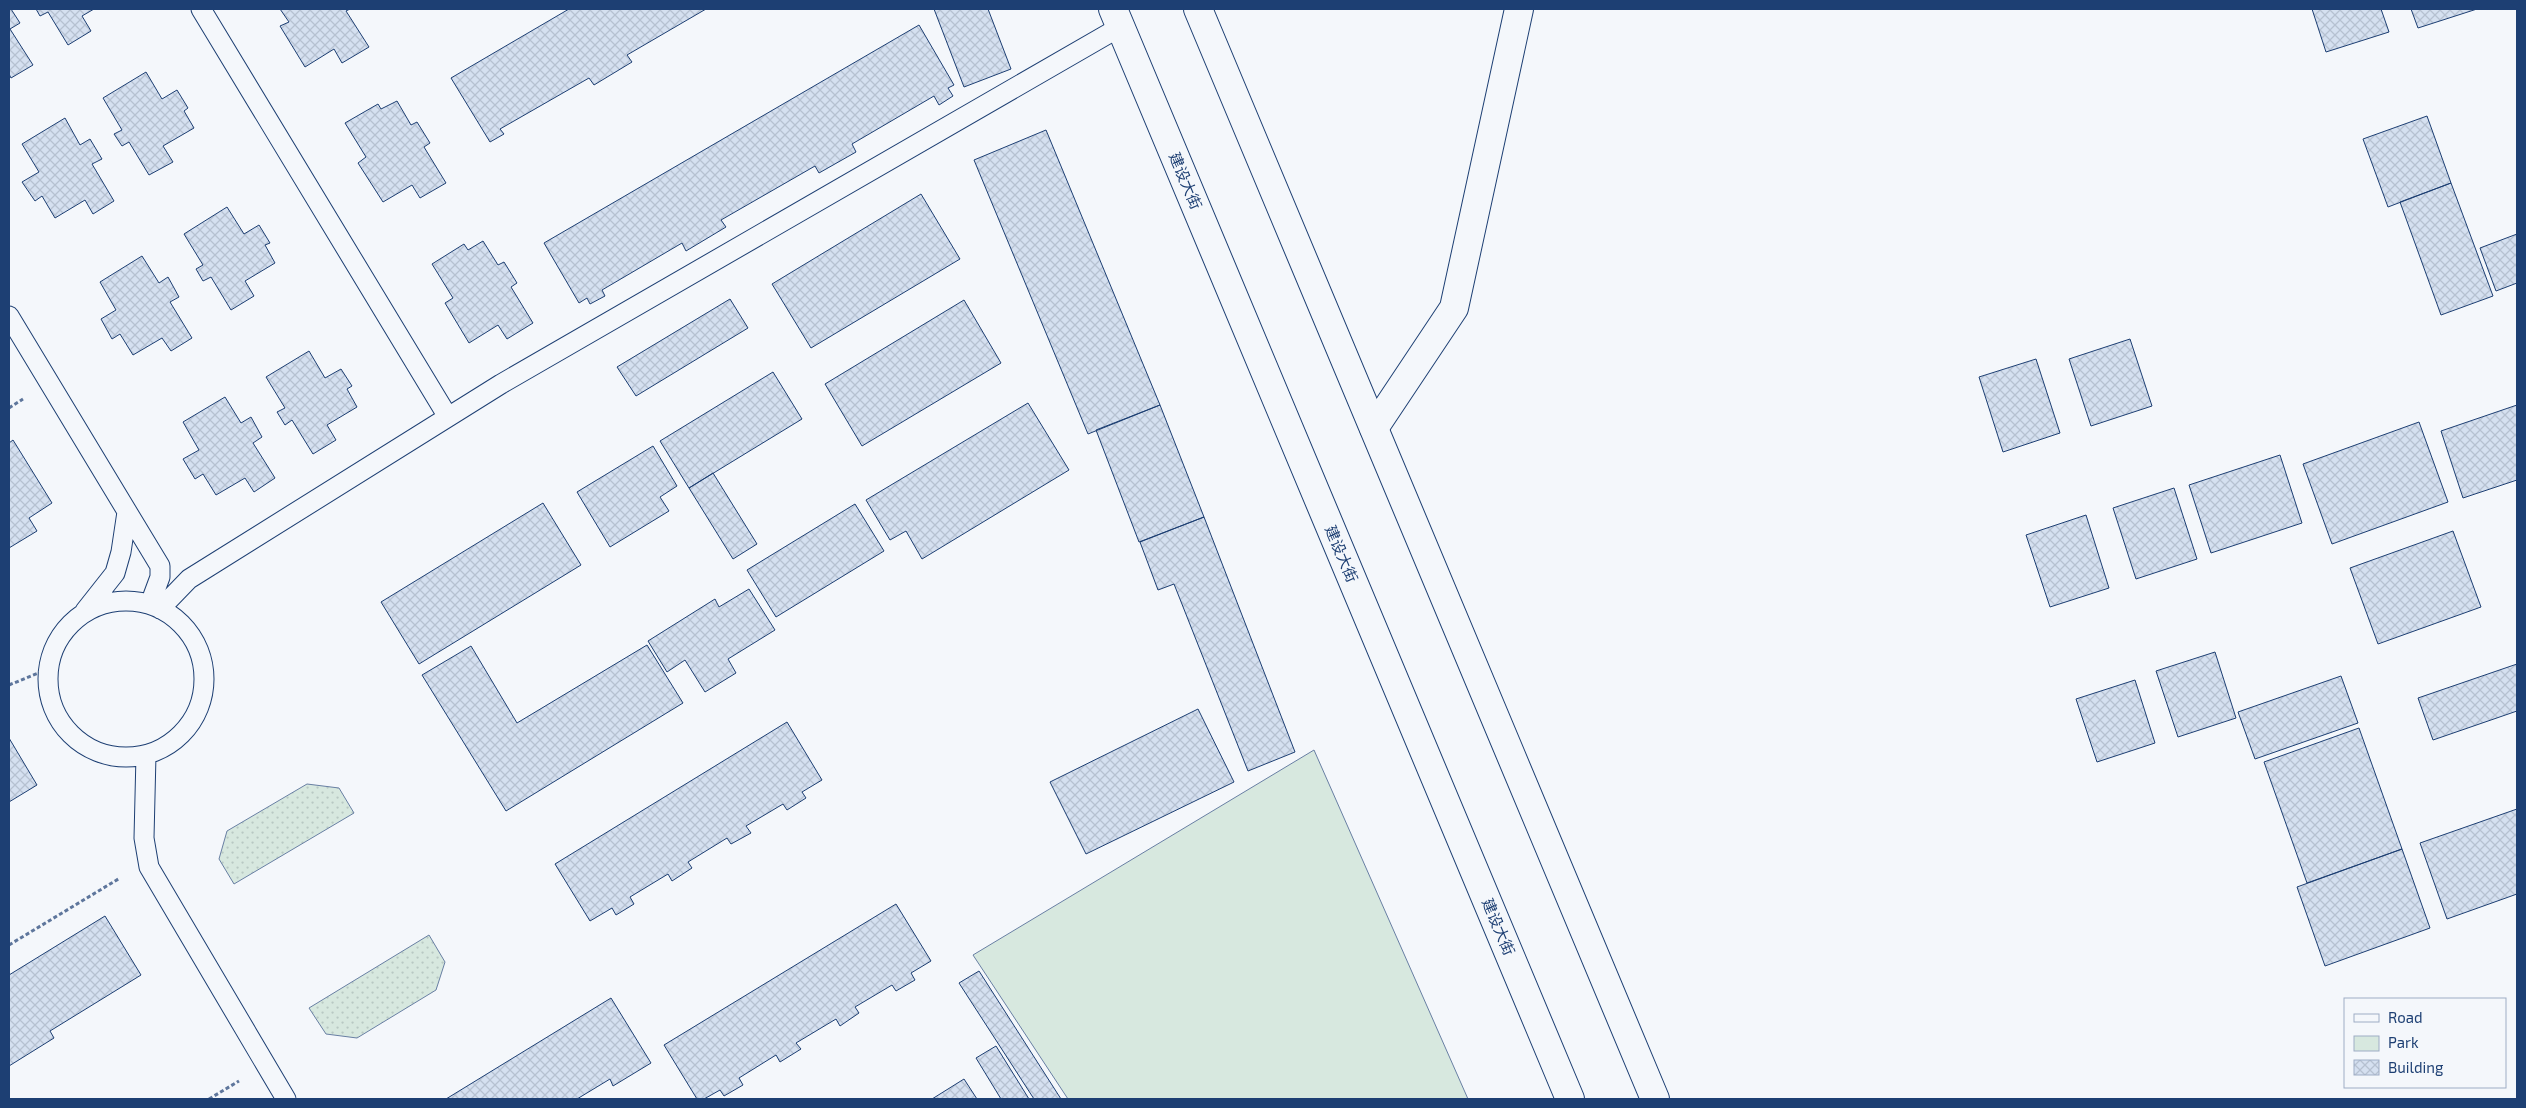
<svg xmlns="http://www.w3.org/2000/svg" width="2526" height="1108" font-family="'Exo 2','Noto Sans SC',sans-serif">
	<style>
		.grass { fill: url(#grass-dots); stroke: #687fa3 }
		.green { fill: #d7e8df; stroke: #687fa3 }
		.building { fill: url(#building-cross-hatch); stroke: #1d3f73 }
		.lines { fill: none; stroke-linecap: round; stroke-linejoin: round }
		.lane-casing { stroke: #1d3f73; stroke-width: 21 }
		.street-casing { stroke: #1d3f73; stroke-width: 30 }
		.primary-casing { stroke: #1d3f73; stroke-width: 30 }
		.path { stroke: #5e769c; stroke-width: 3; stroke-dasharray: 4 2.5; stroke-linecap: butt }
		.lane { stroke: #f4f7fb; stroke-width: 19 }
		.street { stroke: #f4f7fb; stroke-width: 28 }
		.primary { stroke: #f4f7fb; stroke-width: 28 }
		.labels { text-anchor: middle; stroke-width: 4; stroke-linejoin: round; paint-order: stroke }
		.street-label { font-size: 15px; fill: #1d3f73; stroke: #f4f7fb }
	</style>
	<defs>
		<pattern id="grass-dots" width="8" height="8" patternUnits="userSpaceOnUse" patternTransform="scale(1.25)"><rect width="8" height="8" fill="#d7e8df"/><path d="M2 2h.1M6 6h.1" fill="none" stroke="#b8c8c3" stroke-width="1.8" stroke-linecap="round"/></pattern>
		<pattern id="building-cross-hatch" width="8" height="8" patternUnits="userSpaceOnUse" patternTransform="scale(1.25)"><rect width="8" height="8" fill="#d5e0f0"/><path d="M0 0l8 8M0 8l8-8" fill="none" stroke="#b6c1d1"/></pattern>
	</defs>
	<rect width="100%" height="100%" fill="#f4f7fb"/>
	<path class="grass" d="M307,784L339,788L354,813L234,884L219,859L227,831Z
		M429,935L445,962L436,990L357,1038L326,1034L309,1008Z"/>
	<path class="green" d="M1314,750L1468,1099H1068L973,955Z"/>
	<path class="building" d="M9,9H11L20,23L10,29L33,65L11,78L9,74Z
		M36,9H94L82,16L91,31L68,45L48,12L40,16Z
		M280,9H350L346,11L369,47L342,63L334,49L305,67L280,26L289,22Z
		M569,9H706L627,55L632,62L594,85L589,78L500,129L504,134L490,142L451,78Z
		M934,9H988L1011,69L964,87Z
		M2312,9H2381L2389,32L2326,52Z
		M2411,9H2477L2418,28Z
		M919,25L954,85L948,88L953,96L939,105L934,96L852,144L856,152L819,173L815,166L721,220L726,227L686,251L682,243L602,290L605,296L590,304L587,298L579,303L544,243Z
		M146,72L162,99L177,90L188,108L184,111L194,128L163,146L173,162L149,175L129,142L122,146L114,134L122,130L103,98Z
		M397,101L411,125L417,122L430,143L424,147L446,183L420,198L412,185L383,202L358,163L366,157L345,123L378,104L381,109Z
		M2427,116L2451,183L2388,207L2363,139Z
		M65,118L80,145L90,139L102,159L92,164L114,201L93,214L85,200L55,218L42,196L35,201L22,182L39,172L22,144Z
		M1046,130L1160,405L1088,434L974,160Z
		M2451,183L2493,296L2441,315L2400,202Z
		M921,194L960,259L811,348L772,284Z
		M227,207L244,234L259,225L270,243L265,245L275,263L245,281L254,296L231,310L211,277L203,281L196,269L203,265L184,234Z
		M2517,234V283L2496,291L2480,248Z
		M483,241L498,265L504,262L517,283L511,287L533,323L507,339L498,325L469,343L445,303L453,298L432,264L464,244L468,250Z
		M142,256L159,283L168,277L179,297L170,302L192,338L171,351L162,338L133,355L120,334L112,339L101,319L116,310L100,282Z
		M730,299L748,328L636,396L617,367Z
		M964,300L1001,363L862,446L825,384Z
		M2130,339L2152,406L2091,426L2069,359Z
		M309,351L325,378L341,369L352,386L347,389L357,407L327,425L336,440L313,454L292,420L285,425L277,412L285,408L266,377Z
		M2036,359L2060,433L2003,452L1979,377Z
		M773,372L802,419L689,488L660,441Z
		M225,397L241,423L251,417L262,437L253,443L275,478L254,492L245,478L216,495L203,474L195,479L183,459L199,450L183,422Z
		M1028,403L1069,470L922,559L906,531L890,540L866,500Z
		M1160,405L1204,517L1139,542L1096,430Z
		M2517,405V480L2463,498L2441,431Z
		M2419,422L2448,502L2332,544L2303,464Z
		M13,440L52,503L29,518L37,531L9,548V443Z
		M653,446L677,486L660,497L669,511L610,547L577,492Z
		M2280,455L2302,523L2211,553L2189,485Z
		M713,473L757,544L733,559L689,488Z
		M2174,488L2197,559L2136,579L2113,508Z
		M543,503L581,565L419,664L381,602Z
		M855,504L884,551L776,617L747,570Z
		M2086,515L2109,588L2050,607L2026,535Z
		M1204,517L1295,752L1248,771L1174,584L1158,590L1140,542Z
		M2453,531L2481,607L2378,644L2350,568Z
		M749,589L775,630L728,659L736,673L705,692L685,660L667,672L648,641L715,599L719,607Z
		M647,645L683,703L506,811L422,675L471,646L517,723Z
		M2215,652L2236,718L2178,737L2156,671Z
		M2517,664V711L2433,740L2418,698Z
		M2341,676L2358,723L2255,759L2238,712Z
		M2135,680L2155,743L2097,762L2076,699Z
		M1198,709L1234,782L1086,854L1050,782Z
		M787,722L822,780L802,792L806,798L787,810L783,804L746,826L751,833L731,844L727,838L688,862L692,868L672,881L668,874L630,897L634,904L616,915L612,908L590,921L555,864Z
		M2359,728L2402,849L2307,883L2264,762Z
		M9,738L37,785L9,802Z
		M2517,809V894L2447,919L2420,843Z
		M2402,849L2430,928L2325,966L2297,887Z
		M896,904L931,961L911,973L915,980L896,991L892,985L855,1007L859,1013L840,1026L836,1019L796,1043L801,1049L780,1062L776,1055L739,1078L743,1085L724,1096L720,1090L704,1099H697L664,1045Z
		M105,916L141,975L50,1031L54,1038L9,1066V975Z
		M979,971L1061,1099H1034L959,983Z
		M611,998L651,1063L613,1086L610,1079L577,1099H446Z
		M996,1046L1029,1099H1001L976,1058Z
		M964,1079L977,1099H932Z"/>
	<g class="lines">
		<g class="lane-casing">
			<path id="lane" d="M201,9L448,417
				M9,316L160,566V577L150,604
				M48 679a78 78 0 1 1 156 0a78 78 0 1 1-156 0Z
				M160,609L189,579L501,384L1120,27
				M85,611L115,573L121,552L127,512
				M146,755L144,838L149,867L286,1099"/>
		</g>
		<g class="street-casing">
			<path id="street" d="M1374,428L1454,308L1519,9"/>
		</g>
		<g class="primary-casing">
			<path id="primary" d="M1113,9L1570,1099
				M1198,9L1655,1099"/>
		</g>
		<path class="path" d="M9,408L23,399
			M9,685L48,669
			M9,945L120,878
			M209,1099L239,1081"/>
		<use href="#lane" class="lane"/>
		<use href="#street" class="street"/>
		<use href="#primary" class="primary"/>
	</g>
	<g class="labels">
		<g class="street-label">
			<text transform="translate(1185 181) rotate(67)" y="5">建设大街</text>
			<text transform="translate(1341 554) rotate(67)" y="5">建设大街</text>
			<text transform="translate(1498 927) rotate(67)" y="5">建设大街</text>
		</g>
	</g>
	<rect width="2526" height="1108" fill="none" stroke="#1d3f73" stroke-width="20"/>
	<rect x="2344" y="998" width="162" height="90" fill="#f4f7fb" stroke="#9eadc5"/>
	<rect x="2354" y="1014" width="25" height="8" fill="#f4f7fb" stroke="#9eadc5"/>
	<text x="2388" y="1023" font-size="15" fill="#1d3f73">Road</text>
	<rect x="2354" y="1036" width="25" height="15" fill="#d7e8df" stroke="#9eadc5"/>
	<text x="2388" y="1048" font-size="15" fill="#1d3f73">Park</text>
	<rect x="2354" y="1060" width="25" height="15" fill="url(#building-cross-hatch)" stroke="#9eadc5"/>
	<text x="2388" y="1073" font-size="15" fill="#1d3f73">Building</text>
</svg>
